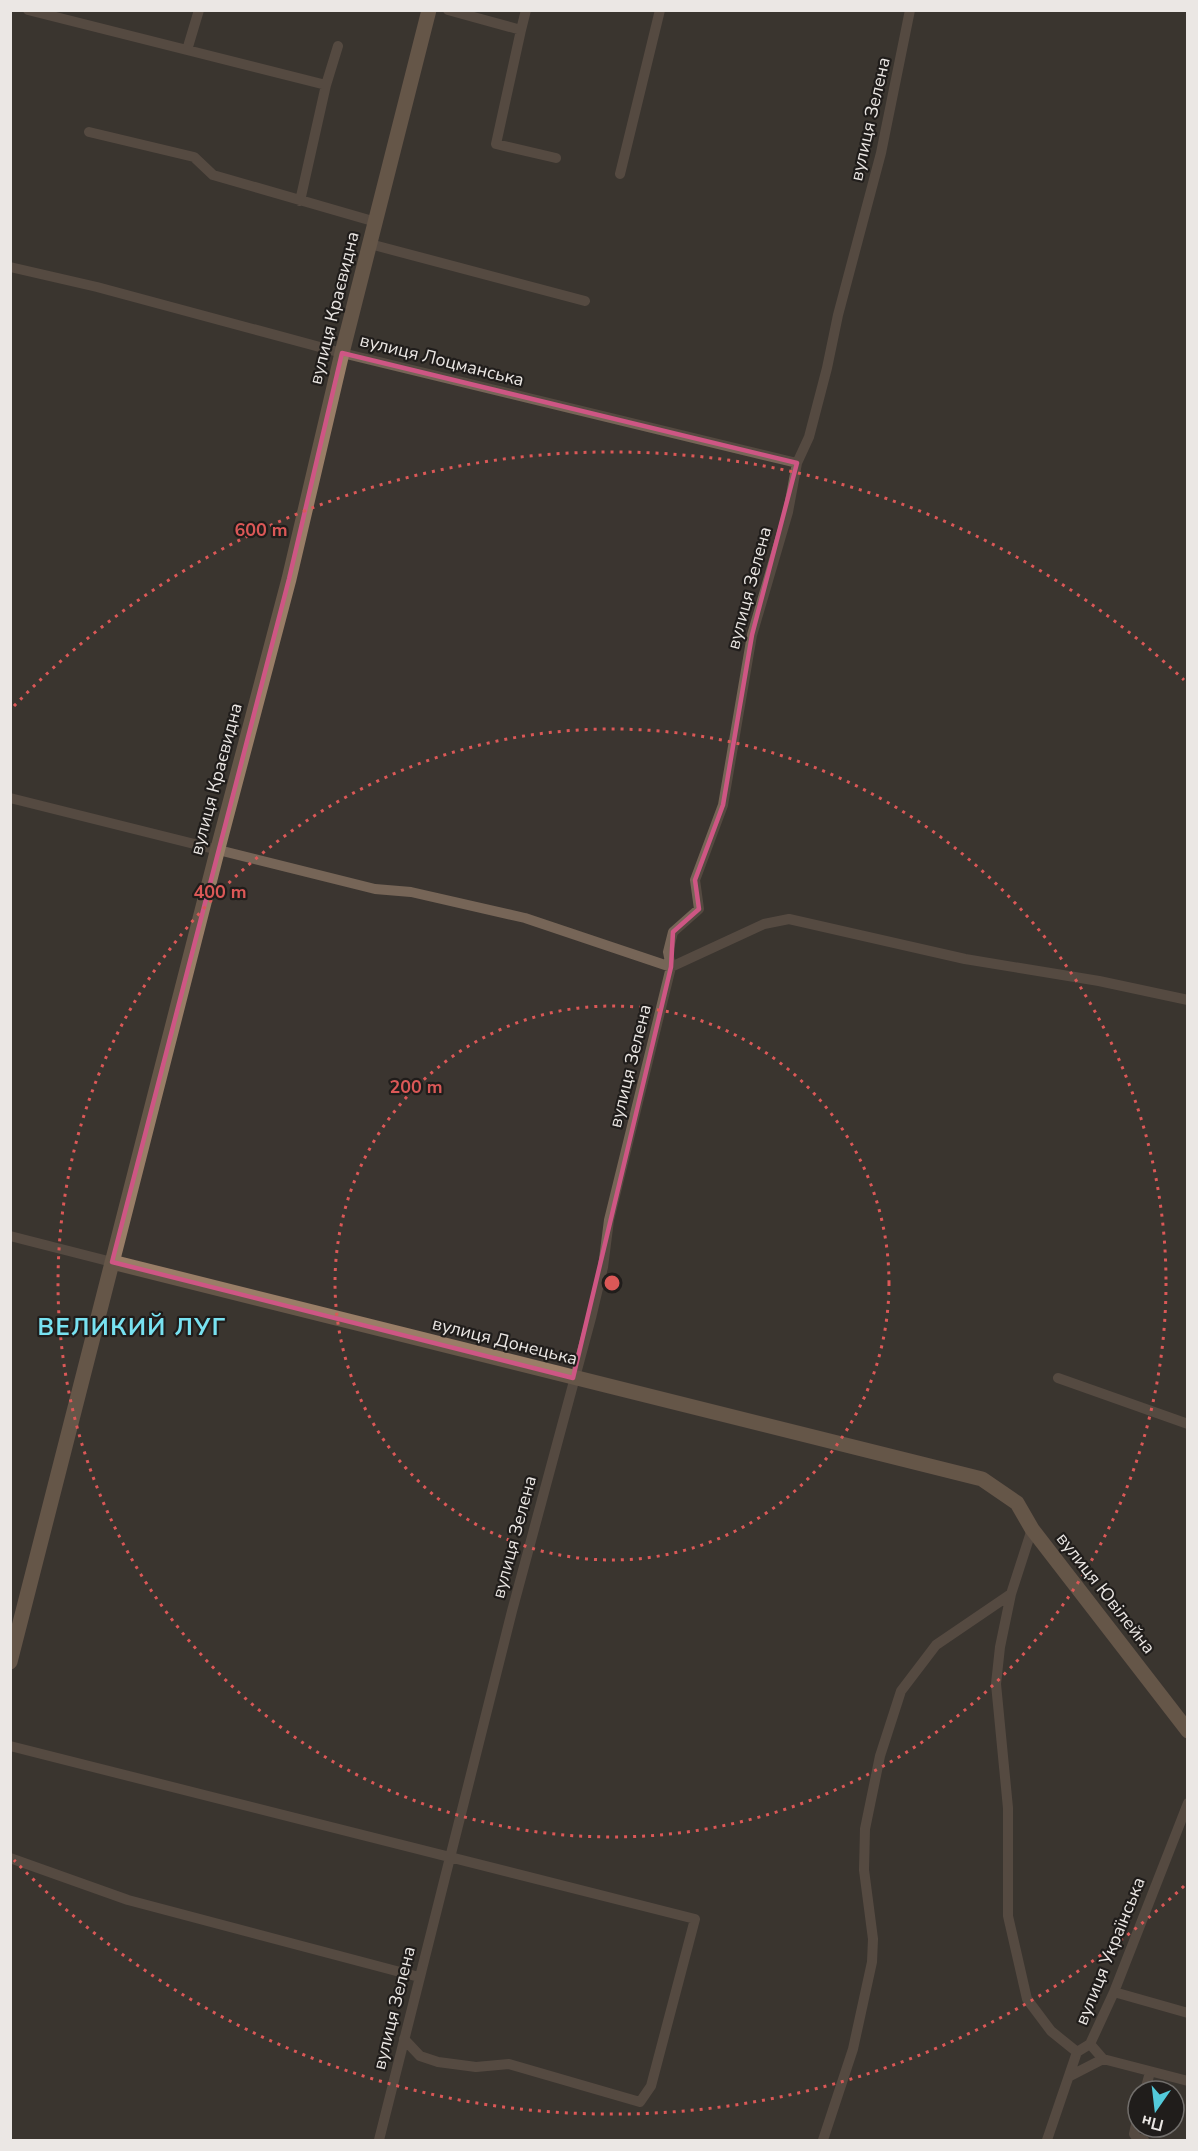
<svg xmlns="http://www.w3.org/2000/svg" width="1198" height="2151" font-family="'Nunito Sans',sans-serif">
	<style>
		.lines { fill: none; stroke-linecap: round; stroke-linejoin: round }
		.street { stroke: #766557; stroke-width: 10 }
		.secondary { stroke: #997e67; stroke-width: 15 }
		.marked { fill: none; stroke: #ce5684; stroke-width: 4.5; stroke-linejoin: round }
		.ring { fill: none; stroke: #db5857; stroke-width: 3; stroke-dasharray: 3 6 }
		.labels { text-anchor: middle; stroke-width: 4.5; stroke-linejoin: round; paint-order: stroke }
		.street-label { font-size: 18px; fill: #ebe7e4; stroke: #201d1b }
		.district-label { font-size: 24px; font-weight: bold; letter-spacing: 1.5px; fill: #78e2f1; stroke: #201d1b }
		.centre { fill: #db5857; stroke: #201d1b; stroke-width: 3 }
		.ring-label { font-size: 18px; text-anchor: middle; font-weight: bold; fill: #db5857; stroke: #201d1b; stroke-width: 4.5; stroke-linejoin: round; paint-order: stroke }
	</style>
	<rect width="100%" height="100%" fill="#3b3530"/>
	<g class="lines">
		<path class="street" d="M28,10L187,50
			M199,10L187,50L326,85L338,46
			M448,10L521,30L496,144L556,158
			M521,30L526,10
			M89,132L194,157L213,175L376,222
			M620,174L660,10
			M300,201L326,85
			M370,244L585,301
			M10,267L97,287L342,353L797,463
			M10,798L375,889L411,892L525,918L671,967L764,924L789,919L965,959L1099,981L1188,1000
			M10,1236L112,1262
			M1058,1378L1188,1424
			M1032,1529L1011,1594L1000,1647L996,1684L1008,1808V1916L1027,1999L1051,2031L1077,2052
			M10,1746L695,1919L651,2086L640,2102L509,2064L476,2067L438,2062L420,2056L404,2039
			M10,1858L128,1900L419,1977
			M1114,1992L1188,2013
			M1090,2044L1103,2059L1188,2081
			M1070,2076L1103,2059
			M1145,2091L1150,2072
			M1138,2115L1134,2134L1137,2138L1144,2140
			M379,2140L512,1611L591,1318L603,1267L609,1220L671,967L668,952L673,932L699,909L695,880L723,805L752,635L788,512L797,463L809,437L827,368L838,315L881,153L910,10
			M823,2140L853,2049L872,1962L873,1939L864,1870L865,1829L880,1756L901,1691L936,1645L1011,1594
			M1047,2140L1077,2052L1090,2044L1114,1992L1188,1803"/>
		<path class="secondary" d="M112,1262L982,1479L1017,1503L1032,1529L1188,1731
			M10,1662L218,848L289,579L342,353L429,10"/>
	</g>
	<path d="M0 0H1198V2151H0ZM342,353L797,463L752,635L723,805L695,880L699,909L673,932L671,967L573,1378L112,1262L289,579Z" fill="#3b3530" fill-opacity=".55" fill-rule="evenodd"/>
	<path class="marked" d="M342,353L797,463L752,635L723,805L695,880L699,909L673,932L671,967L573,1378L112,1262L289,579Z"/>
	<g class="ring">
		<circle cx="612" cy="1283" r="277"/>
		<circle cx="612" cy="1283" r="554"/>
		<path d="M1184 1886A831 831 0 0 1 14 1860M14 706A831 831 0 0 1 1184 680"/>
	</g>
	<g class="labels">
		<g class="street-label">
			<text transform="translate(870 119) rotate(-77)" y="6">вулиця Зелена</text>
			<text transform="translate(334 308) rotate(-76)" y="6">вулиця Краєвидна</text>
			<text transform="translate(442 360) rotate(14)" y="6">вулиця Лоцманська</text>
			<text transform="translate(749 588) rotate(-75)" y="6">вулиця Зелена</text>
			<text transform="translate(216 779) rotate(-75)" y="6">вулиця Краєвидна</text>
			<text transform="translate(630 1066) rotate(-76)" y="6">вулиця Зелена</text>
			<text transform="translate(505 1341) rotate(14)" y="6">вулиця Донецька</text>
			<text transform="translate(514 1537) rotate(-75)" y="6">вулиця Зелена</text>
			<text transform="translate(1106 1593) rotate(52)" y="6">вулиця Ювілейна</text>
			<text transform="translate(1110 1951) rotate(-68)" y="6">вулиця Українська</text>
			<text transform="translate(394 2008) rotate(-76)" y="6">вулиця Зелена</text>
		</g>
		<g class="district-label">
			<text x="132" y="1335">ВЕЛИКИЙ ЛУГ</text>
		</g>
	</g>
	<circle cx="612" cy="1283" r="9" class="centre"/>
	<g class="ring-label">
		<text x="261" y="536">600 m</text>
		<text x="220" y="898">400 m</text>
		<text x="416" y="1093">200 m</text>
	</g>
	<rect width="1198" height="2151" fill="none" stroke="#ebe7e4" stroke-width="24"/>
	<g transform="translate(1156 2109) rotate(194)"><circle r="28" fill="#201d1b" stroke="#716e6b" stroke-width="1.5"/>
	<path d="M0-4.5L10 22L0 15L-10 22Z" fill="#53cbdb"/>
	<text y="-9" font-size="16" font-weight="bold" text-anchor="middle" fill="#ebe7e4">Пн</text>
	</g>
</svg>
